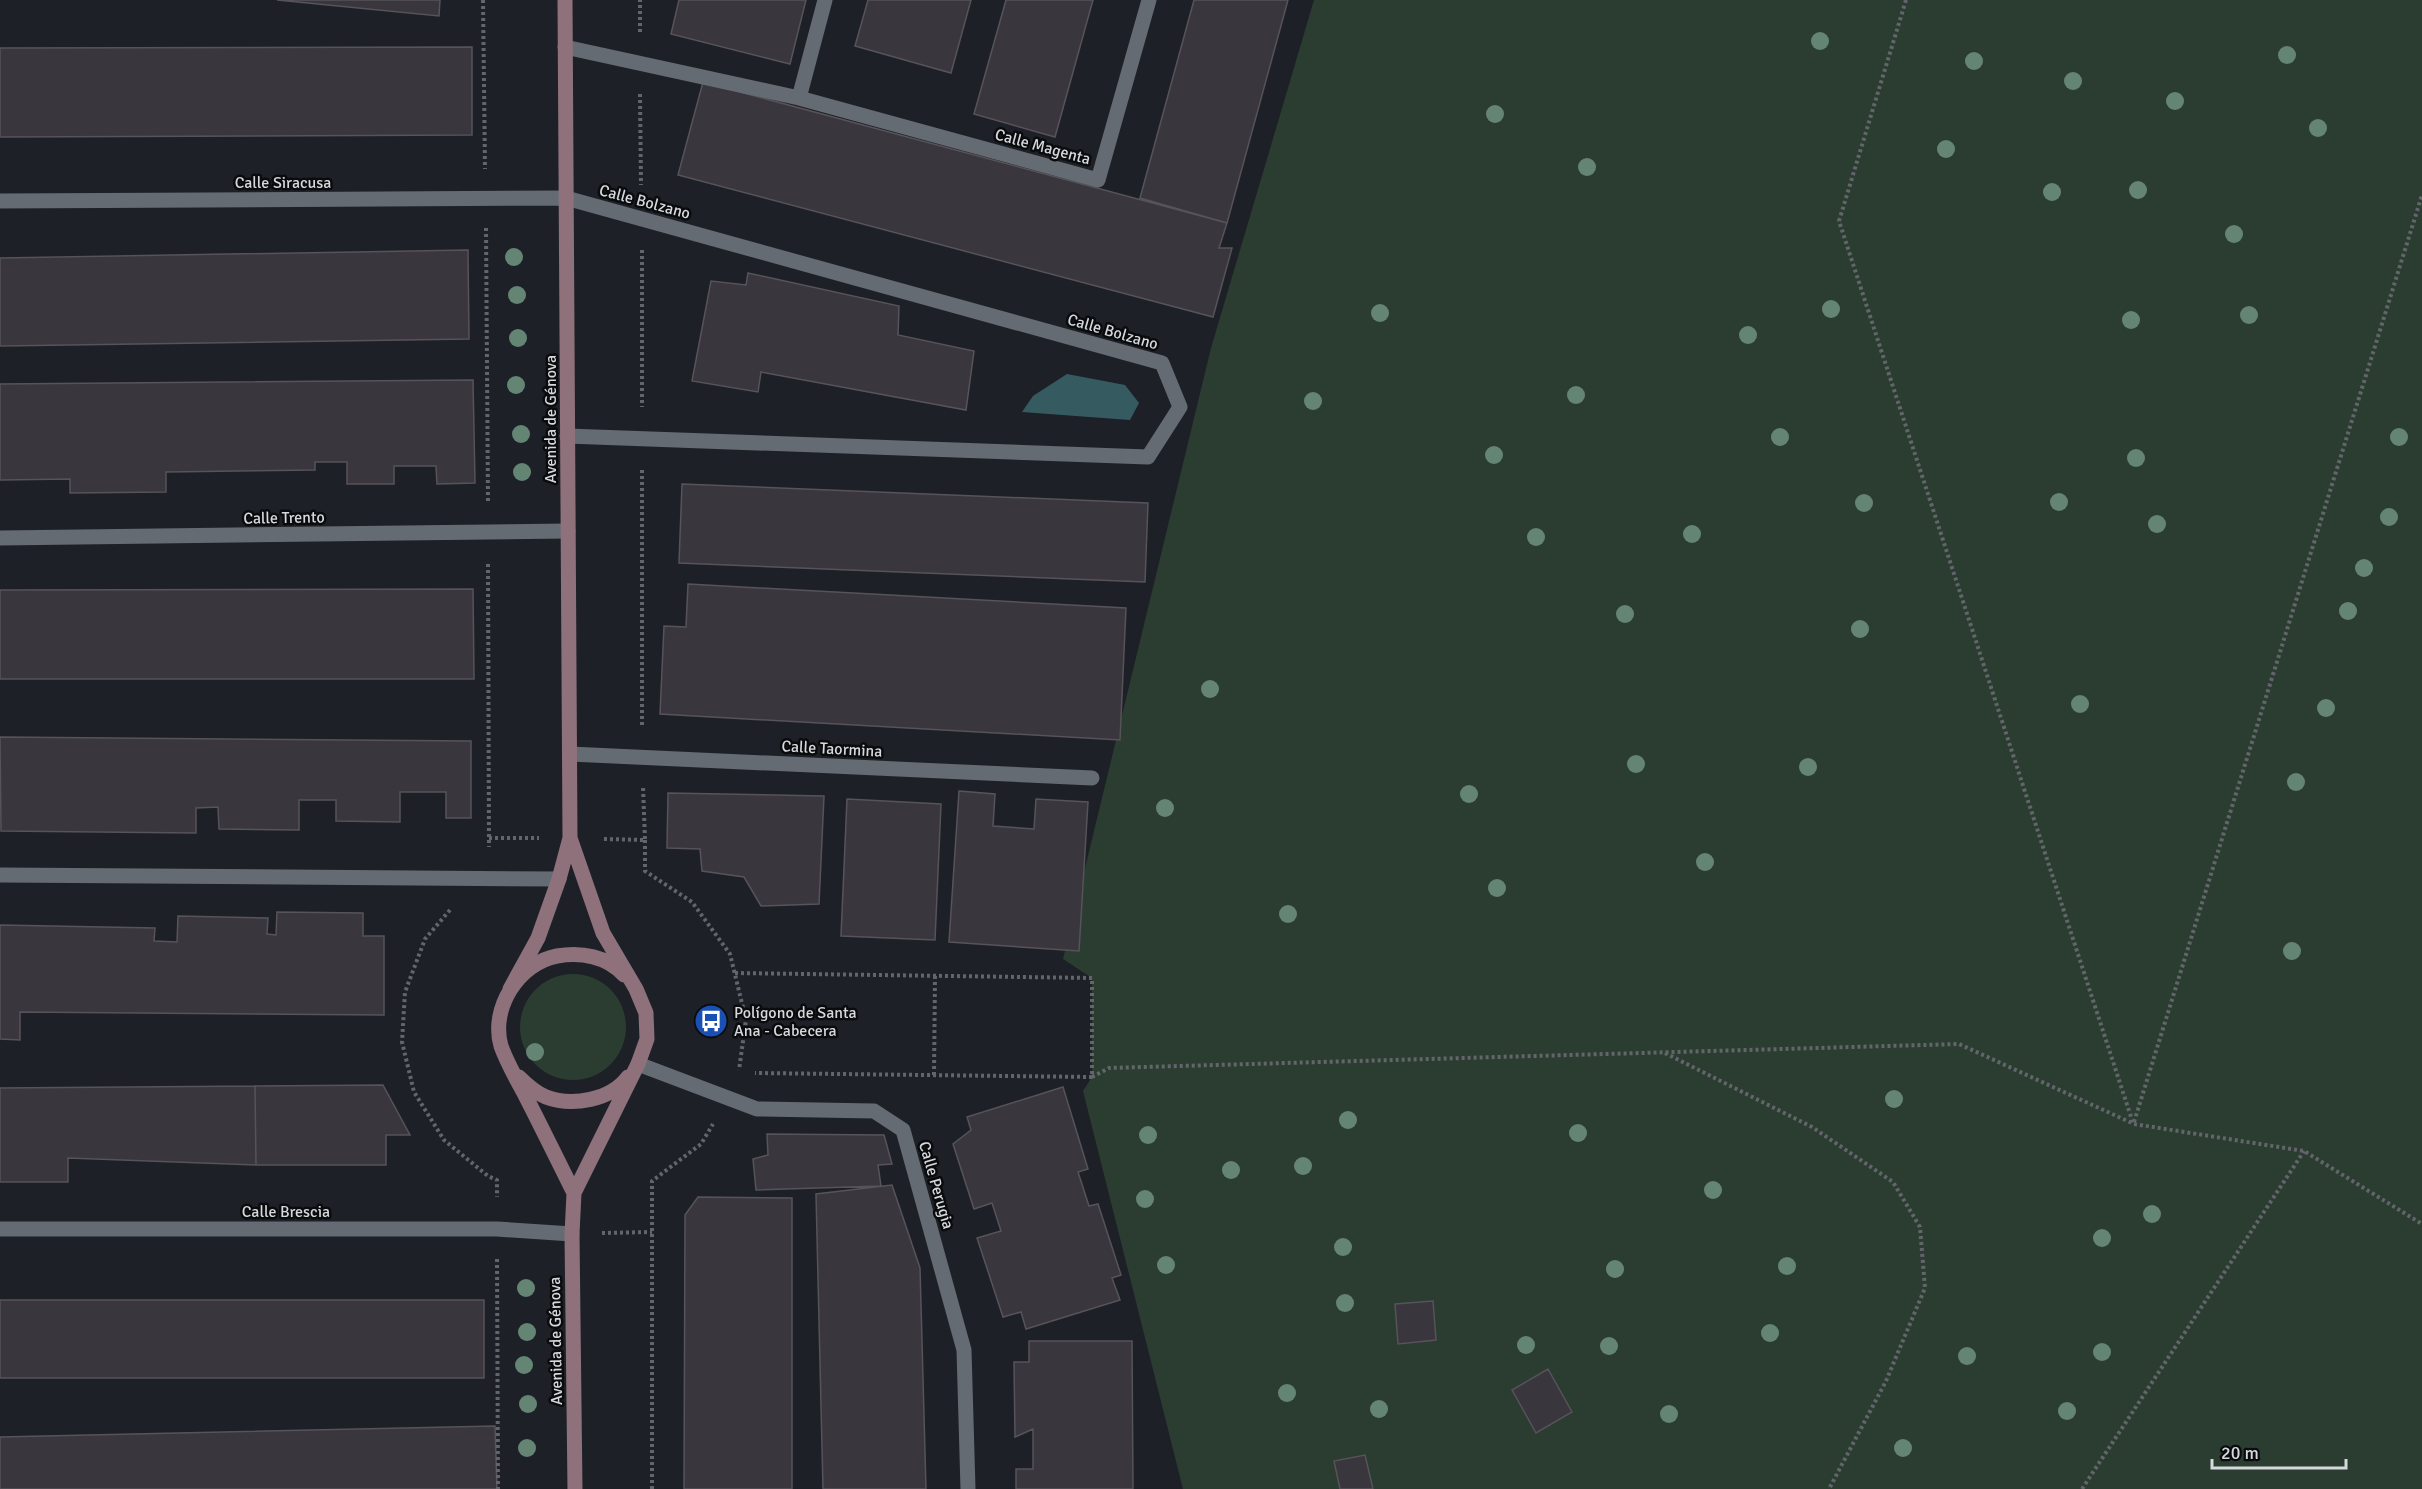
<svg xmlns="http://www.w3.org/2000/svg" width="2422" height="1489" font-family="Signika,sans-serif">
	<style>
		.green { fill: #2b3c31 }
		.water { fill: #355b60 }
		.building { fill: #3a363d; stroke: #57535b; stroke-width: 1.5 }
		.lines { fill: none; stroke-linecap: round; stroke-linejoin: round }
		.path { stroke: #62666b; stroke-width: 4; stroke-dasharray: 3 3; stroke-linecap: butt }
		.lane { stroke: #656b72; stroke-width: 15 }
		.secondary { stroke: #8f717c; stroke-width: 15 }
		.tree { fill: #658574 }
		.labels { text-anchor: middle; stroke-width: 5; stroke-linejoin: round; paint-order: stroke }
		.street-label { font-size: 16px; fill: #d5d8dc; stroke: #090b0d }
		.poi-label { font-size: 16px; fill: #d5d8dc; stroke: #090b0d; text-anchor: start }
	</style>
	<rect width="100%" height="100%" fill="#1d2127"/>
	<path class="green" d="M1314,0H2422V1489H1183L1083,1091L1092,1077V978L1063,959L1211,348Z
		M520 1027a53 53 0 1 1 106 0a53 53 0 1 1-106 0Z"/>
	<path class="water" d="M1067,374L1125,385L1139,403L1130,420L1022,412L1033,396Z"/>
	<path class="building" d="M277,0H440L439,16Z
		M679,0H806L790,64L671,34Z
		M868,0H971L951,73L855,46Z
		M1006,0H1093L1055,137L974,114Z
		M1194,0H1288L1227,223L1140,198Z
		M472,47V135L0,137V48Z
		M703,82L1227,223L1219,248H1232L1213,317L678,175Z
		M468,250L469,339L0,346V258Z
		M748,273L899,306L898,335L974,351L966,410L761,372L758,392L692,381L711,281L746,285Z
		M473,380L475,483L437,484L436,466H394V484H347V462H315V470L166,472V492L70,493V479L0,480V384Z
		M682,484L1148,503L1145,582L679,563Z
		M688,584L1126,608L1120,740L660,714L664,626L686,627Z
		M473,589L474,679H0V590Z
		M0,737L471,741V818H446V792H400V822L336,821V800H299V830L219,829L218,807L196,808V833L1,831Z
		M959,791L995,794L993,826L1034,829L1036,799L1088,802L1079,951L949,942Z
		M668,793L824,796L819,904L761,906L744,877L702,871L700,849L667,848Z
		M847,799L941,804L935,940L841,936Z
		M277,912L363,913V936H384V1015L20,1012V1040L0,1039V925L155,928L154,941L177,942L178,916L268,918L267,934L276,935Z
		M383,1085L410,1135H386V1165H256L255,1086Z
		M255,1086L256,1165L68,1158V1182H0V1088Z
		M1063,1087L1088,1169L1078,1172L1089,1206L1098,1204L1121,1275L1112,1278L1120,1300L1026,1329L1021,1312L1003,1317L977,1238L1001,1231L992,1203L974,1209L953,1144L971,1130L967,1117Z
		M767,1134L884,1135L892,1164L878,1165L881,1186L756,1190L753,1159L768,1155Z
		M892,1185L920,1268L926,1489H823L816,1194Z
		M698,1197L792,1198V1489H684L685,1215Z
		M0,1300H484V1378H0Z
		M1433,1301L1436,1340L1398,1344L1395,1304Z
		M1029,1341H1132L1133,1489H1016V1469H1033V1429L1015,1437L1014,1362H1029Z
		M1548,1369L1572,1412L1536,1433L1512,1390Z
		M495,1426L497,1489H0V1437Z
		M1365,1455L1373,1489H1340L1334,1461Z"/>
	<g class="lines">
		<path class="path" d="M483,0L485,169
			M1906,0L1839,221L2133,1123
			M640,32V0
			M640,94L641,185
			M486,228L488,502
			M642,250V407
			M488,564L489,847
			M642,725V469
			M489,838H539
			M604,839L645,840L643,787
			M645,840V871L692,902L730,954L746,1020L739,1070
			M450,910L425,939L405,992L402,1042L414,1092L444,1140L488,1176L497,1180V1197
			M735,973L1092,978V1077L755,1073
			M1665,1053L1812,1127L1893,1182L1920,1227L1925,1288L1886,1381L1829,1489
			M934,1075L935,976
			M1092,1077L1109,1068L1959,1044L2134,1124L2304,1151L2422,1224
			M2134,1122L2422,195
			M602,1233L652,1232
			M497,1259L498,1489
			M652,1489V1181L701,1144L713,1124
			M2082,1489L2304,1151"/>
		<path class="lane" d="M565,47L799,98L1098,180L1149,0
			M799,98L825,0
			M0,201L566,198L1162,363L1180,407L1148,457L567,436
			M0,538L568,531
			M570,754L1092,778
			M0,875L559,879
			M638,1064L757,1109L874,1111L903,1130L964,1350L968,1489
			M0,1229H497L572,1234"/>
		<path class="secondary" d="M570,838L603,933L636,989L646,1013L647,1039L638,1064L574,1193L572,1234L575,1489
			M510,989L538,938L559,879L570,838L565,0
			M519,1077C527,1085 536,1093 546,1097C572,1107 611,1100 628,1077
			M574,1193C558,1161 542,1128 525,1095C517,1080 507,1063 501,1046C490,1008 519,963 557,956C581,952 607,956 624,975"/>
	</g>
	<g class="tree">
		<circle cx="1820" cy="41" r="9"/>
		<circle cx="2287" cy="55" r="9"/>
		<circle cx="1974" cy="61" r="9"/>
		<circle cx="2073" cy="81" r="9"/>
		<circle cx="2175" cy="101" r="9"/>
		<circle cx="1495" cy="114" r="9"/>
		<circle cx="2318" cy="128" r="9"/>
		<circle cx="1946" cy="149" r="9"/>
		<circle cx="1587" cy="167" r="9"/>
		<circle cx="2138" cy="190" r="9"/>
		<circle cx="2052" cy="192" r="9"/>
		<circle cx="2234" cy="234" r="9"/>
		<circle cx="514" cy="257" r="9"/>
		<circle cx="517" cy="295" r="9"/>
		<circle cx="1831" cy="309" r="9"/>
		<circle cx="1380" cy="313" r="9"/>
		<circle cx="2249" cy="315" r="9"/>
		<circle cx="2131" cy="320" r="9"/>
		<circle cx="1748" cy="335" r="9"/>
		<circle cx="518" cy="338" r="9"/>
		<circle cx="516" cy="385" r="9"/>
		<circle cx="1576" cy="395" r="9"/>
		<circle cx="1313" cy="401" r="9"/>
		<circle cx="521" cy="434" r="9"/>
		<circle cx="1780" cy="437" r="9"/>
		<circle cx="2399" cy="437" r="9"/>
		<circle cx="1494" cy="455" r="9"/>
		<circle cx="2136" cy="458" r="9"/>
		<circle cx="522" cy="472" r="9"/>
		<circle cx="2059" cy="502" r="9"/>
		<circle cx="1864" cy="503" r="9"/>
		<circle cx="2389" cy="517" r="9"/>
		<circle cx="2157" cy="524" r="9"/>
		<circle cx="1692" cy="534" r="9"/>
		<circle cx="1536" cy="537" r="9"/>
		<circle cx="2364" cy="568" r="9"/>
		<circle cx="2348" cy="611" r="9"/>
		<circle cx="1625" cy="614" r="9"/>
		<circle cx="1860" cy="629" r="9"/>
		<circle cx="1210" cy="689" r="9"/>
		<circle cx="2080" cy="704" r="9"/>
		<circle cx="2326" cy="708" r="9"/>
		<circle cx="1636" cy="764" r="9"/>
		<circle cx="1808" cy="767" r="9"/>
		<circle cx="2296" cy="782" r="9"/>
		<circle cx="1469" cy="794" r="9"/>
		<circle cx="1165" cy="808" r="9"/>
		<circle cx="1705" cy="862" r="9"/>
		<circle cx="1497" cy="888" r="9"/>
		<circle cx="1288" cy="914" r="9"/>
		<circle cx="2292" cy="951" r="9"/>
		<circle cx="535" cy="1052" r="9"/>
		<circle cx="1894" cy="1099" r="9"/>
		<circle cx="1348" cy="1120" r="9"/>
		<circle cx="1578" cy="1133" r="9"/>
		<circle cx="1148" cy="1135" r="9"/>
		<circle cx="1303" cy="1166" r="9"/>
		<circle cx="1231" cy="1170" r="9"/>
		<circle cx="1713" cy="1190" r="9"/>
		<circle cx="1145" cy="1199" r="9"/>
		<circle cx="2152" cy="1214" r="9"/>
		<circle cx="2102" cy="1238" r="9"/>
		<circle cx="1343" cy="1247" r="9"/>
		<circle cx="1166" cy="1265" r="9"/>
		<circle cx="1787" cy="1266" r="9"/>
		<circle cx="1615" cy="1269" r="9"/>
		<circle cx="526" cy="1288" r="9"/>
		<circle cx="1345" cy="1303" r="9"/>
		<circle cx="527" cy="1332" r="9"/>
		<circle cx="1770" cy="1333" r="9"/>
		<circle cx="1526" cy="1345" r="9"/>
		<circle cx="1609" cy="1346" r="9"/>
		<circle cx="2102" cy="1352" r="9"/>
		<circle cx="1967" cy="1356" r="9"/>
		<circle cx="524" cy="1365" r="9"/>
		<circle cx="1287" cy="1393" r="9"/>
		<circle cx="528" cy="1404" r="9"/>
		<circle cx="1379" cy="1409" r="9"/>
		<circle cx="2067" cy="1411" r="9"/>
		<circle cx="1669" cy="1414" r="9"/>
		<circle cx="527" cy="1448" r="9"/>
		<circle cx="1903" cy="1448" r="9"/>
	</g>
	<defs>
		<g id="bus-disc" transform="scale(1.725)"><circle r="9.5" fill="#1a4fb4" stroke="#090b0d"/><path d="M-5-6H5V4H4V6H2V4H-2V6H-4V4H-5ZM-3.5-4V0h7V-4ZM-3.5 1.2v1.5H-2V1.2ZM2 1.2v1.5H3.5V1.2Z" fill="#fff"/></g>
	</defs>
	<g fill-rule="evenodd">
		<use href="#bus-disc" x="711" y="1021"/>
	</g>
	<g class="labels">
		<g class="street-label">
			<text transform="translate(1043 146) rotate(15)" y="6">Calle Magenta</text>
			<text x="283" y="188">Calle Siracusa</text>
			<text transform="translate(645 201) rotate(15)" y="6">Calle Bolzano</text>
			<text transform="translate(1113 331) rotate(16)" y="6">Calle Bolzano</text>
			<text transform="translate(550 419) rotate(-90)" y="6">Avenida de Génova</text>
			<text transform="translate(284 517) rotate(-1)" y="6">Calle Trento</text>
			<text transform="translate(832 748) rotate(3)" y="6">Calle Taormina</text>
			<text transform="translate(937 1185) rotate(74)" y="6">Calle Perugia</text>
			<text x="286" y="1217">Calle Brescia</text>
			<text transform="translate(555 1341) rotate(-91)" y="6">Avenida de Génova</text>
		</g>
		<g class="poi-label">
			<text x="734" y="1018">Polígono de Santa<tspan x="734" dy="18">Ana - Cabecera</tspan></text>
		</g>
	</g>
	<path d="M2212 1459v9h134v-9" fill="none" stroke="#d5d8dc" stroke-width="3"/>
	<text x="2221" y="1459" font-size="18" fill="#d5d8dc" stroke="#090b0d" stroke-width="4.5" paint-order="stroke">20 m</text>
</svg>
